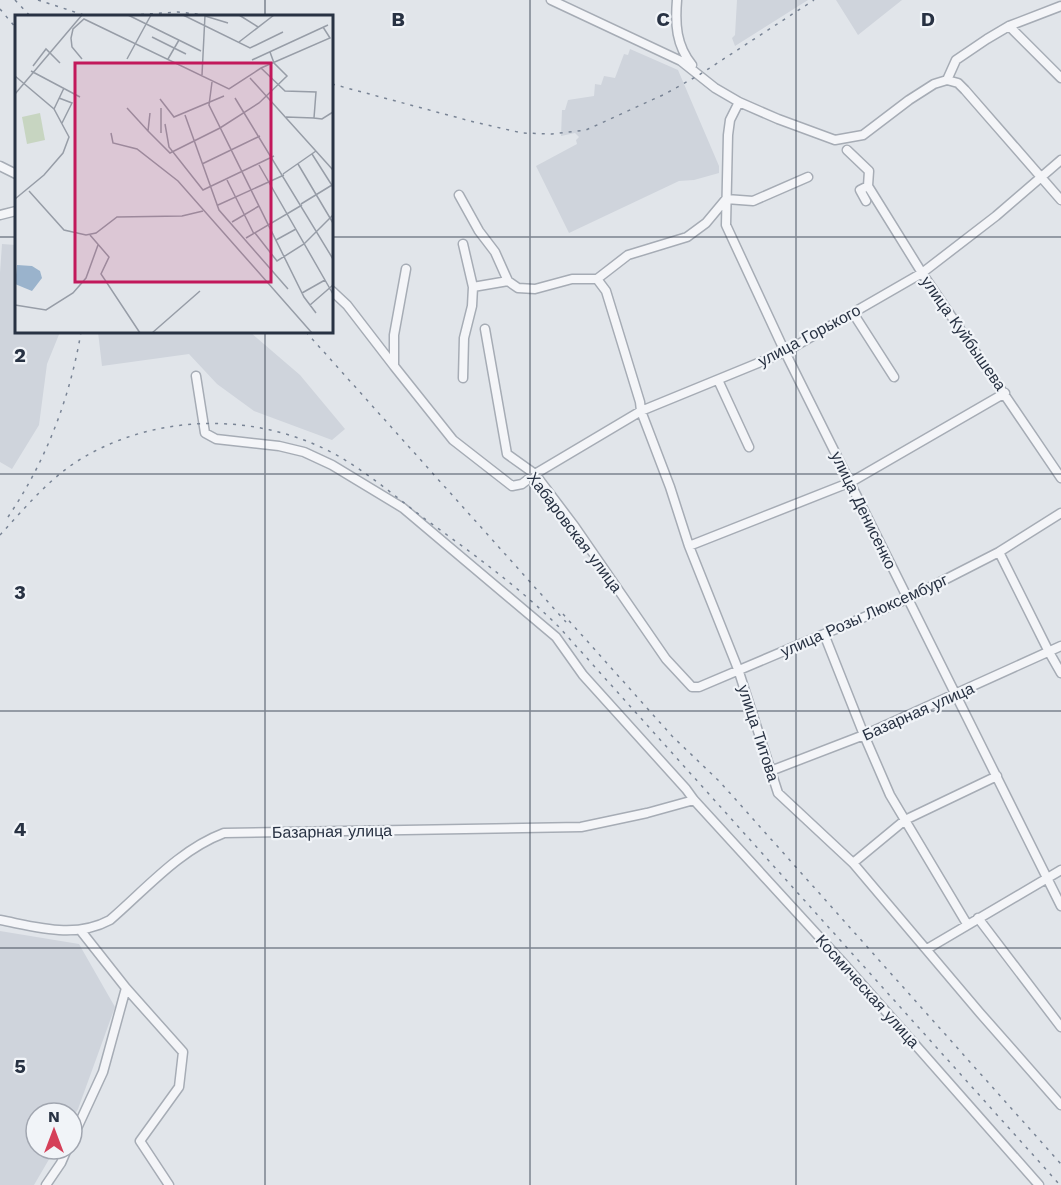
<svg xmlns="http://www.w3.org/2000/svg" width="1061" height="1185" font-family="'Work Sans',sans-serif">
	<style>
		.built { fill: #cfd4dc }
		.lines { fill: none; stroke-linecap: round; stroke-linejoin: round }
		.minor-casing { stroke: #a6acb5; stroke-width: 11 }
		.minor { stroke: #f4f5f8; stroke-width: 8 }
		.rail { stroke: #798495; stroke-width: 1.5; stroke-dasharray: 3 6; stroke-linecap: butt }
		.grid { fill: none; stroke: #283243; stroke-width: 1.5; stroke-opacity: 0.55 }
		.labels { text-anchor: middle; stroke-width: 4.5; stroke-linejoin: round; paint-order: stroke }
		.street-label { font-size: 16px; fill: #283243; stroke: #f1f4f8 }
		.inset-road { fill: none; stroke: #979da7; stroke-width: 1.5 }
		.view { fill: #c2185b; fill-opacity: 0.15; stroke: #c2185b; stroke-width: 3 }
		.inset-edge { fill: none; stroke: #283243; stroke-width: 3 }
		.grid-label { font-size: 20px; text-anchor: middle; font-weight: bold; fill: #283243; stroke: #f1f4f8; stroke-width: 4.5; stroke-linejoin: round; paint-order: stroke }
	</style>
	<rect width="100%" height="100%" fill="#e1e5ea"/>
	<path class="built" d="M737,0H808L735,46L732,38L735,35Z
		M836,0H902L858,35Z
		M630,49L678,70L719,166V173L694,180L679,181L569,233L536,166L577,144L576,140L579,137L575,133L561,136L562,110H565L568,100L594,96L595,84L601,85L604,76L615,78L624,54L628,55Z
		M2,244L16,245V332H60L47,364L39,425L12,469L0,462V273Z
		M98,332H250L300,375L345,429L332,440L254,411L217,384L189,354L102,366Z
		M0,931L79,944L115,1007L78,1109L72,1119V1113H36V1149H55L34,1185H0Z"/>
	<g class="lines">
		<g class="minor-casing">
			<path id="minor" d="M551,0L681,61L715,88L739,102L778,119L835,140L863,135L909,100L934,84L947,80
				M677,0C675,24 676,45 692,65
				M1009,26L1061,78
				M947,80L958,83L965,90L1061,200
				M947,80L956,60L987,39L1009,26L1061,6
				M739,102L730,120L728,135L726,225L785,352L1061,906
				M847,150L869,171L868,186L860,190L866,201
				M0,166L16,174
				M868,186L922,273L1061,478
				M459,195L479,231L495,252L508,281L518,288L535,289L572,279H597L628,255L687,237L706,223L726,199L753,201L808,177
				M0,215L16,211
				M463,244L473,287L472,306L464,338L463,378
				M406,269L394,335V366L453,440L512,486L522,484L535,474L641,411L785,352L922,273L996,216L1061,160
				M597,279L606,291L640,402L641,411L670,487L689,546L738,669L778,793L853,863L980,1013L1061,1105
				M473,287L508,281
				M332,291L347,305L394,366
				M853,313L894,377
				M485,329L507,454L535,474L575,527L666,659L692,687H699L907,599L999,552L1061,513
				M196,376L205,433L216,439L279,446L304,452L332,465L403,508L556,637L583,675L686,789L694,800L845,965L1039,1185
				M718,380L749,447
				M689,546L851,482L1005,393
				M999,552L1049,652L1061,673
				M824,634L864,735L890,795L967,924
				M773,770L864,735L1061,646
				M853,863L905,820L997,776
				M978,918L1061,1027
				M0,920C37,927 75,939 110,920C146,889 179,850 224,833L581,827L647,813L694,800
				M81,931L126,988L183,1052L179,1087L140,1141L169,1185
				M927,949L1061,870
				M72,1139L103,1072L126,988
				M46,1185L61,1163L67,1149"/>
		</g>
		<use href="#minor" class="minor"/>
		<path class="rail" d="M15,0L30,16
			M38,0L87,16
			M0,9L16,28
			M87,15L117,16L178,12L214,16
			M332,84L474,122L522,133L552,134L586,130L665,94L699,75L814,0
			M306,332L566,622
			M8,517C46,461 70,398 81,332
			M0,535C23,510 47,481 76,462C154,412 260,411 340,457C369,474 395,496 421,516C469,551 517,585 559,627L1060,1185
			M563,614L672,736L720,782L1061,1164"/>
	</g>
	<path class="grid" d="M265,0V16M530,0V1185M796,0V1185M0,237H16M332,237H1061M265,332V1185M0,474H1061M0,711H1061M0,948H1061"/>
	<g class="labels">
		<g class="street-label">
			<text transform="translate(964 333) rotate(55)" y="6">улица Куйбышева</text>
			<text transform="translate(809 335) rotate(-28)" y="6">улица Горького</text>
			<text transform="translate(864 510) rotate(64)" y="6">улица Денисенко</text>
			<text transform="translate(575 532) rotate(53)" y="6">Хабаровская улица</text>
			<text transform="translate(864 615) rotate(-24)" y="6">улица Розы Люксембург</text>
			<text transform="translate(918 711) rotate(-24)" y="6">Базарная улица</text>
			<text transform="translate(759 733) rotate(72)" y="6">улица Титова</text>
			<text transform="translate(332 831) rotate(-1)" y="6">Базарная улица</text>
			<text transform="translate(868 991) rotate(48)" y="6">Космическая улица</text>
		</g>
	</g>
	<g transform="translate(15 15)">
		<rect width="318" height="318" fill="#e1e5ea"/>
		<path d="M25,98L30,125L12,129L7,102Z" fill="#c7d5c1"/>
		<path d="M2,250L17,251L25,256L27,263L17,276L0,269Z" fill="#9ab3cc"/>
		<path class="inset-road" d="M113,0L186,36M168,0L235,33L268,17M224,0L243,12M190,1L213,8M137,22L171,39M224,27L259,0M67,44L57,32L56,23L58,14L69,4L214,74L246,53L315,23L308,12M112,44L136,0M153,44L164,25M237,45L313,10M18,51L31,34L45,48M246,53L270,76L301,77L299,103L307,104L318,97M16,56L65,82M187,60L190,0M0,61L39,94L54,122L48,138L29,160L0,184M235,63L318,155M197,67L194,90L289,282L301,298M0,79L67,0M44,83L57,88L47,108M220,83L318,244M145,84L159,102L209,81M112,93L133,116M146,93V118M39,94L49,73M135,98L133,116L155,138L205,113L244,88L272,61L259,48L255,37M170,100L204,195L273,274M271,102L299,103M150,109L154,132L188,175L259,141M96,118L98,128L122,134L163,166L297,318M297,139L318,172M187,149L245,121M283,149L318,208M244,150L318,279M268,159L301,136M212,165L239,219M14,176L49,215L71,220L81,218L102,202L167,201L188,196M286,189L317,170M203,190L269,160M217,207L244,191M240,218L262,246L289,229L318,200M75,220L94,242L86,259L125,318M231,223L287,190M261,225L281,214M287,278L310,265M0,290L31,295L58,278L71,263L83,230M295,290L318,270M137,318L185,276"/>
		<path class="view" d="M60,48H256V267H60Z"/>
		<rect width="318" height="318" class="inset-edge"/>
	</g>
	<g class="grid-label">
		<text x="398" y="26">B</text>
		<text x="663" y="26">C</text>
		<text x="928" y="26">D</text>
		<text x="20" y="362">2</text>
		<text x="20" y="599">3</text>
		<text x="20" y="836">4</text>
		<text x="20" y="1073">5</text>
	</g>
	<g transform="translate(54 1131)"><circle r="28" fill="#f1f4f8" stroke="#a1a6b0" stroke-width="1.5"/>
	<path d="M0-4.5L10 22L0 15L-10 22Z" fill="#d54059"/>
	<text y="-9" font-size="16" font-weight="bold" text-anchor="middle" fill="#283243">N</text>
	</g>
</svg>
